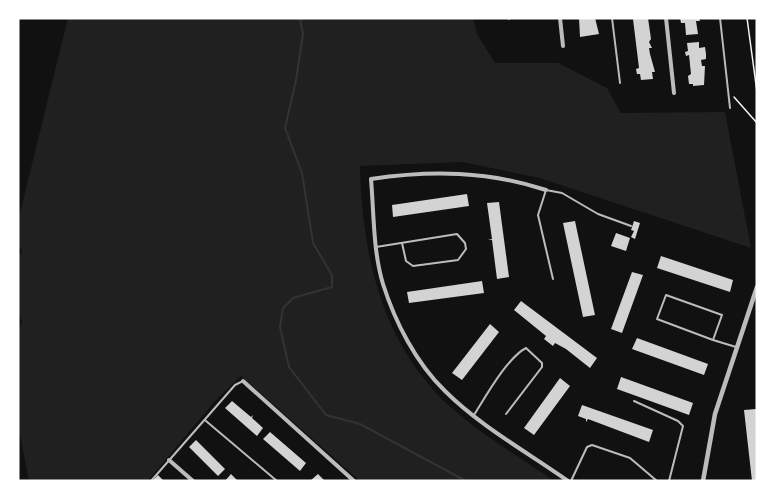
<svg xmlns="http://www.w3.org/2000/svg" width="775" height="499" font-family="Spectral,serif">
	<style>
		.green { fill: #202020 }
		.lines { fill: none; stroke-linecap: round; stroke-linejoin: round }
		.stream { stroke: #333; stroke-width: 2 }
		.building { fill: #d3d3d3 }
		.path { stroke: #f5f5f5; stroke-width: 1.5 }
		.service { stroke: #bcbcbc; stroke-width: 2 }
		.minor { stroke: #bcbcbc; stroke-width: 4 }
		.tertiary { stroke: #bcbcbc; stroke-width: 4.5 }
	</style>
	<rect width="100%" height="100%" fill="#111"/>
	<path class="green" d="M68,18H473L477,34L495,63H558L607,88L621,113L725,112L751,248L540,178L462,162L360,166C362,252 380,337 443,400C475,431 517,455 554,481H360L241,376L215,401L148,481H29L18,424V336L22,320L18,313V261L22,250L19,247L18,221Z"/>
	<g class="lines">
		<path class="stream" d="M300,18L303,34L296,80L285,128L302,173L313,243L332,275V287L293,298L283,308L280,327L289,367L326,415L360,424L466,481"/>
	</g>
	<path class="building" d="M579,18H595L599,34L580,37Z
		M648,18L651,39L649,42L652,48H649L650,54L655,72H652L653,79L641,80L640,74H637L636,69L639,68L633,19Z
		M680,18H699L700,21H696L698,34L686,35L685,23H681Z
		M699,42V48L705,47L706,54V59L701,60L702,66H705L704,85L693,86V84H689L688,76L691,74L689,55L686,56L685,52L688,51L687,43Z
		M467,194L469,206L393,217L392,205Z
		M499,202L509,277L497,279L492,240H488L492,239L487,203Z
		M575,221L595,315L583,317L563,223Z
		M634,221L640,223L635,239L631,237L634,231L631,230Z
		M616,233L630,238L626,251L611,246Z
		M661,256L733,280L730,292L657,268Z
		M632,272L643,275L622,333L611,329Z
		M482,281L484,293L409,303L407,292Z
		M521,301L597,358L590,368L566,349L555,343L553,346L544,339L546,336L514,310Z
		M490,324L499,332L462,380L452,373Z
		M637,338L708,364L704,375L632,349Z
		M621,377L693,403L689,415L617,389Z
		M560,378L570,386L534,435L524,428Z
		M232,401L251,417L253,415L252,418L263,428L257,436L225,408Z
		M582,405L653,430L649,442L588,419L586,422V419L578,416Z
		M756,409L757,481H752L744,410Z
		M270,432L306,463L300,471L263,439Z
		M196,440L225,469L218,476L189,447Z
		M231,474L238,481H225Z
		M318,474L325,481H310Z
		M158,475L164,481H152Z"/>
	<g class="lines">
		<path class="path" d="M747,18L757,92
			M734,97L757,123"/>
		<path class="service" d="M509,18V19
			M612,18L620,83
			M720,18L730,108
			M376,247L457,234L465,243L466,249L458,260L413,266L406,261L402,243
			M553,279L538,215L546,190L562,193L598,214L631,226
			M666,295L722,315L713,340L657,319Z
			M713,340L736,347
			M634,401L678,421L683,426L669,481
			M474,415C486,396 507,358 526,348L542,363V367L506,414
			M206,421L277,481
			M151,481L235,385L243,381
			M571,481L587,447L592,445L630,458L657,481"/>
		<path class="minor" d="M560,18L563,46
			M666,18L674,93
			M546,190C488,171 431,170 371,179C374,214 373,251 383,284C395,322 416,363 445,391C480,426 527,452 568,481
			M243,381L354,481
			M169,460L193,481"/>
		<path class="tertiary" d="M703,481L715,414L757,287"/>
	</g>
	<rect width="775" height="499" fill="none" stroke="#ffffff" stroke-width="39"/>
</svg>
